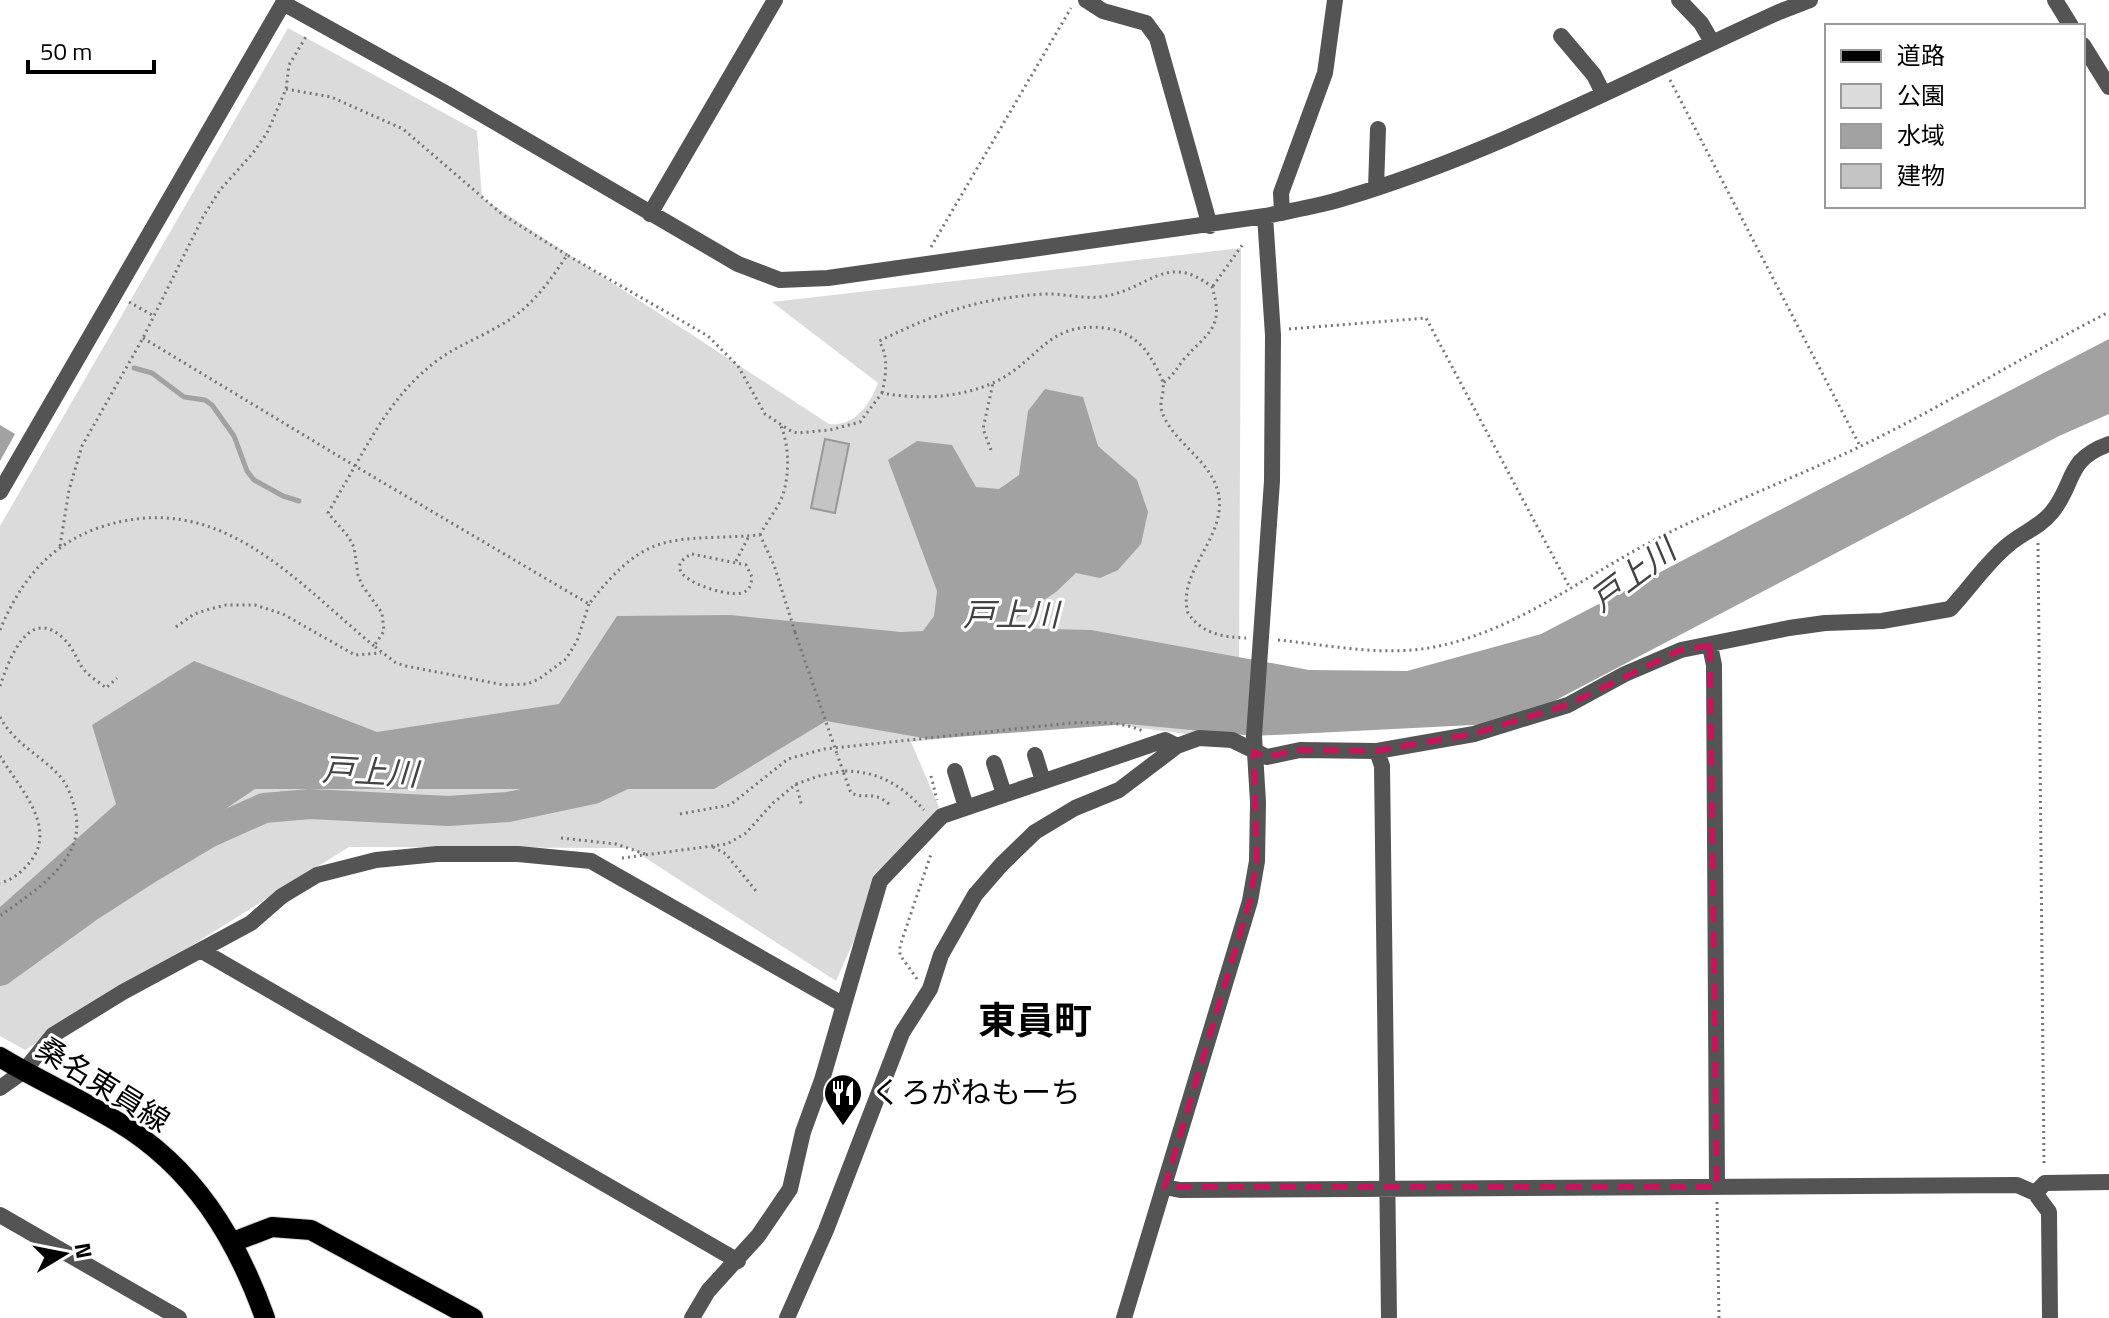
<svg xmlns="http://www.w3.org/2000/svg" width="2109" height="1318" font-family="'Titillium Web','Noto Sans JP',sans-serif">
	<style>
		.green { fill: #dbdbdb }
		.water { fill: #a2a2a2 }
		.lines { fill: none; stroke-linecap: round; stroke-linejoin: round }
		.stream { stroke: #a2a2a2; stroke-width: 5 }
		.river { stroke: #a2a2a2; stroke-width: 30 }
		.building { fill: #c4c4c4; stroke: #989898; stroke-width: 2 }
		.major-casing { stroke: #dbdbdb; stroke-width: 22 }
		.path { stroke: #767676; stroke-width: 3; stroke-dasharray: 2 4; stroke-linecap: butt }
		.minor { stroke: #545454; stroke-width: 16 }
		.major { stroke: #000; stroke-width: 20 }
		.path-bridge { stroke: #767676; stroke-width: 3; stroke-dasharray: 2 4; stroke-linecap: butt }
		.marked { fill: none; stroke: #c2185b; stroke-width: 6; stroke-dasharray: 16 10; stroke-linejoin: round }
		.labels { text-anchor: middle; stroke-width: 6; stroke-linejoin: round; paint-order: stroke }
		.street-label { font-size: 30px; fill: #000; stroke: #fff }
		.poi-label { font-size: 30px; fill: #000; stroke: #fff; text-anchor: start }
		.water-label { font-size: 32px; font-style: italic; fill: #434343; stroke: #fff }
		.district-label { font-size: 38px; font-weight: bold; fill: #000; stroke: #fff }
	</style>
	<rect width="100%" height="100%" fill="#fff"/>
	<path class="green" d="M288,28L477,131L482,198L829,424C855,427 870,404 878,383L772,302L1241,248L1239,674L1232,740L1094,722L911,742L939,807L880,881L836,981L630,848L349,847L25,1050L0,1036V526Z"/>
	<path class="water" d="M2109,339V414L2059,436L1512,723L1254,736L1128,724L929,739L826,721L714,789H255L0,961V907L116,804L92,725L194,661L377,732L559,704L617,616L730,615L901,632L923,631L934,616L937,591L888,460L917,441L952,445L976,487L999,489L1019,475L1028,411L1045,389L1083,397L1098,446L1137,480L1148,512L1141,544L1118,570L1100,578L1076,573L1056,592L1002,628L1091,630L1309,670L1407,671L1541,634Z
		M0,425L15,434L0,461Z"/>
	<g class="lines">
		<path class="stream" d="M134,368L152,373L184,397L205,400L212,405L234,436L247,471L254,480L283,496L299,501"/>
		<path class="river" d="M0,971L86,909L151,867L208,833L264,808L310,804L448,811L508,807L593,789L629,772"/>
	</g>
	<path class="building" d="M825,439L849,444L835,513L811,508Z"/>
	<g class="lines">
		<g class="major-casing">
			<path id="major" d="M0,1057C38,1080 79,1098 118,1122C193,1167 236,1237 265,1318
				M233,1242L272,1227L311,1230L473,1318"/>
		</g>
		<path class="path" d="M1670,80L1860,446
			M286,89L331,97L403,129L503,215L567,255
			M931,247L1071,8
			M1213,286L1243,244
			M129,302L154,316
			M1289,329L1426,318L1570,588
			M143,338L355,466L328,513L348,536L354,547L358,575L362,585L382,613L384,631L374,646L396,663L406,666L504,685L527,684L539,679L566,659L577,641L589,604
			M882,393C886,375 889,357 879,341C937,313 979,298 1044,294C1062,293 1081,299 1099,297C1148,292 1165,250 1212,287C1225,328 1208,332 1184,359C1177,368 1173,376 1163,383
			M991,450L983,429L993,383
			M760,535C766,523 774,513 780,502C790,480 790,448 781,426
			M2038,543L2044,1167
			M60,546L69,490L82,446L143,338L204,215L220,190L253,153L267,133L286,89L289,65L307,35
			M692,554L746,565L752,577C751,585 750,590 742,593C726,598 650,574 692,554Z
			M736,561L749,536
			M176,627L194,614L210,609L226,605H255L283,614L355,655L381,653
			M0,630C20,582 48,546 98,528C217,487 291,577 374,646
			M795,632L774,565L760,535C673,542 649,526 589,604L355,466C377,427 398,391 434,363C454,347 477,339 499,326C529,310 549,283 567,255L708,336L738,366L765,414L789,430L797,433L830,430L860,422L882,393C919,400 960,398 995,382C1039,361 1047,321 1105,328C1122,330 1136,338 1146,351C1151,357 1162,377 1163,383C1165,398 1156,402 1165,419C1179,446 1210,461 1218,492C1229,536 1176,571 1188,613C1202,634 1223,637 1246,638
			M1278,640C1329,645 1383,657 1434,647C1512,632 1576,582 1645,545C1714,508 1788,481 1859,447C1944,406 2025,355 2109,312
			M0,686C9,660 29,603 65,640C73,648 76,658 82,667C88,676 98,681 106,688L117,678
			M0,717C13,742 38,754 57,773C66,782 71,794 74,806C90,859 35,890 0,916
			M0,756C17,785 59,827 30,862C22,872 12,880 0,883
			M931,776L937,800
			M796,784L802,807
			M889,804C873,790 866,800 851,793L843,771C879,771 901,785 924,810
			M680,814L730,805L788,759L824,749L1071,723C1097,722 1119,721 1143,731
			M561,838L616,844L645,854
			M713,847L726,854L756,891
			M622,858L727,844L746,833L773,803L796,784L819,776L843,771L837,754
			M917,979L900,955V946L931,854
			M1717,1202L1719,1318"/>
		<path class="minor" d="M1086,0L1103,11L1146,23L1157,38L1210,226
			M1679,0L1701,23L1712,42
			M2055,0L2071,26
			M283,3L447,94L738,264L780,280L828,278L1265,216L1273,335L1272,481L1254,736L1258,802L1257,861L1250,901L1124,1318
			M1561,36L1594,75L1603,93
			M2083,45L2109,87
			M1376,188L1378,129
			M1282,213L1281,193L1325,73L1335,0
			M650,214L775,0
			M1265,216C1293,210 1321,206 1348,197C1497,152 1637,76 1779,12L1810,0
			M0,492L285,0
			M1710,646L1714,665L1717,1187
			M1377,751L1382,766L1389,1318
			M1035,755L1043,781
			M994,763L1004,794
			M955,771L966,807
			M202,951L738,1261
			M0,1088L24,1071L53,1035L123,992L251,923L282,896L317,875L376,860L437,854H518L591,861L842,1004
			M1165,1187L1180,1190L2017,1185L2035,1193
			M0,1215L179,1318
			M692,1318L708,1291L758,1236L790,1189L803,1132L822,1080L880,881L942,816L1165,740L1177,746
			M787,1318L826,1230L902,1033L930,989L941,955L975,895L1001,865L1035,832L1075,808L1119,790L1177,746L1199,738L1232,740L1267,757L1300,750L1377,751L1474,734L1568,705L1625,674L1681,650L1789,628L1825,623L1882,621L1950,609C1970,588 1985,564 2008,545C2022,533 2040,527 2052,512C2076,482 2065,460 2109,444
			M2050,1318L2049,1212L2035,1193L2045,1183L2109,1182"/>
		<use href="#major" class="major"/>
		<path class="path-bridge" d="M795,632L837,754"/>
	</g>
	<path class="marked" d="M1710,646L1717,1187H1165L1250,901L1257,861L1254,752L1267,757L1300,750L1377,751L1474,734L1568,705L1681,650Z"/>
	<defs>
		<g id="restaurant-pin" transform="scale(2)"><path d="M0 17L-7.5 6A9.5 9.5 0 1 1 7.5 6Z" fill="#000" stroke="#fff"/><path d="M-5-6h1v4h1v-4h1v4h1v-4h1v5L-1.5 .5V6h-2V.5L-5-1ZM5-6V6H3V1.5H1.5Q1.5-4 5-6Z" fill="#fff"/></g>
	</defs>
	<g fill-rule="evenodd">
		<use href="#restaurant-pin" x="843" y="1093"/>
	</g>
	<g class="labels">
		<g class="street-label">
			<text transform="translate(103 1085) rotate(32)" y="10">桑名東員線</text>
		</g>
		<g class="poi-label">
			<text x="871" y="1103">くろがねもーち</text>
		</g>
		<g class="water-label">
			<text transform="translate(1633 575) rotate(-37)" y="11">戸上川</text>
			<text x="1011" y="626">戸上川</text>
			<text transform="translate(370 772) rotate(3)" y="11">戸上川</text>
		</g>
		<g class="district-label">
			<text x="1035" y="1034">東員町</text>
		</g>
	</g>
	<rect x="1825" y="24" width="260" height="184" fill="#ffffff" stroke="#999999" stroke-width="2"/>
	<rect x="1841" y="50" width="40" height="12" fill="#000000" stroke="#999999" stroke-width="2"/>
	<text x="1897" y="64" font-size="24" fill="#000000">道路</text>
	<rect x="1841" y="84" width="40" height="24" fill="#dbdbdb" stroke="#999999" stroke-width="2"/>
	<text x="1897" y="104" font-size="24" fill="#000000">公園</text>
	<rect x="1841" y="124" width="40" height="24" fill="#a2a2a2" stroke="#999999" stroke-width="2"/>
	<text x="1897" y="144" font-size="24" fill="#000000">水域</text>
	<rect x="1841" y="164" width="40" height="24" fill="#c4c4c4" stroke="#999999" stroke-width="2"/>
	<text x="1897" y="184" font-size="24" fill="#000000">建物</text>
	<g transform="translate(64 1254) rotate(80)" stroke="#ffffff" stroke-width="6" paint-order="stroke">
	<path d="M0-6L14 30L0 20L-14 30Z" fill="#000000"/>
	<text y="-12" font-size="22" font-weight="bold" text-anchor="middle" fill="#000000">N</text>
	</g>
	<path d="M28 60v12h126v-12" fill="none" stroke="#000000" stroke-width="4"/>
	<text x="40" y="60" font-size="24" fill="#000000" stroke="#ffffff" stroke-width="6" paint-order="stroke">50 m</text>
</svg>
